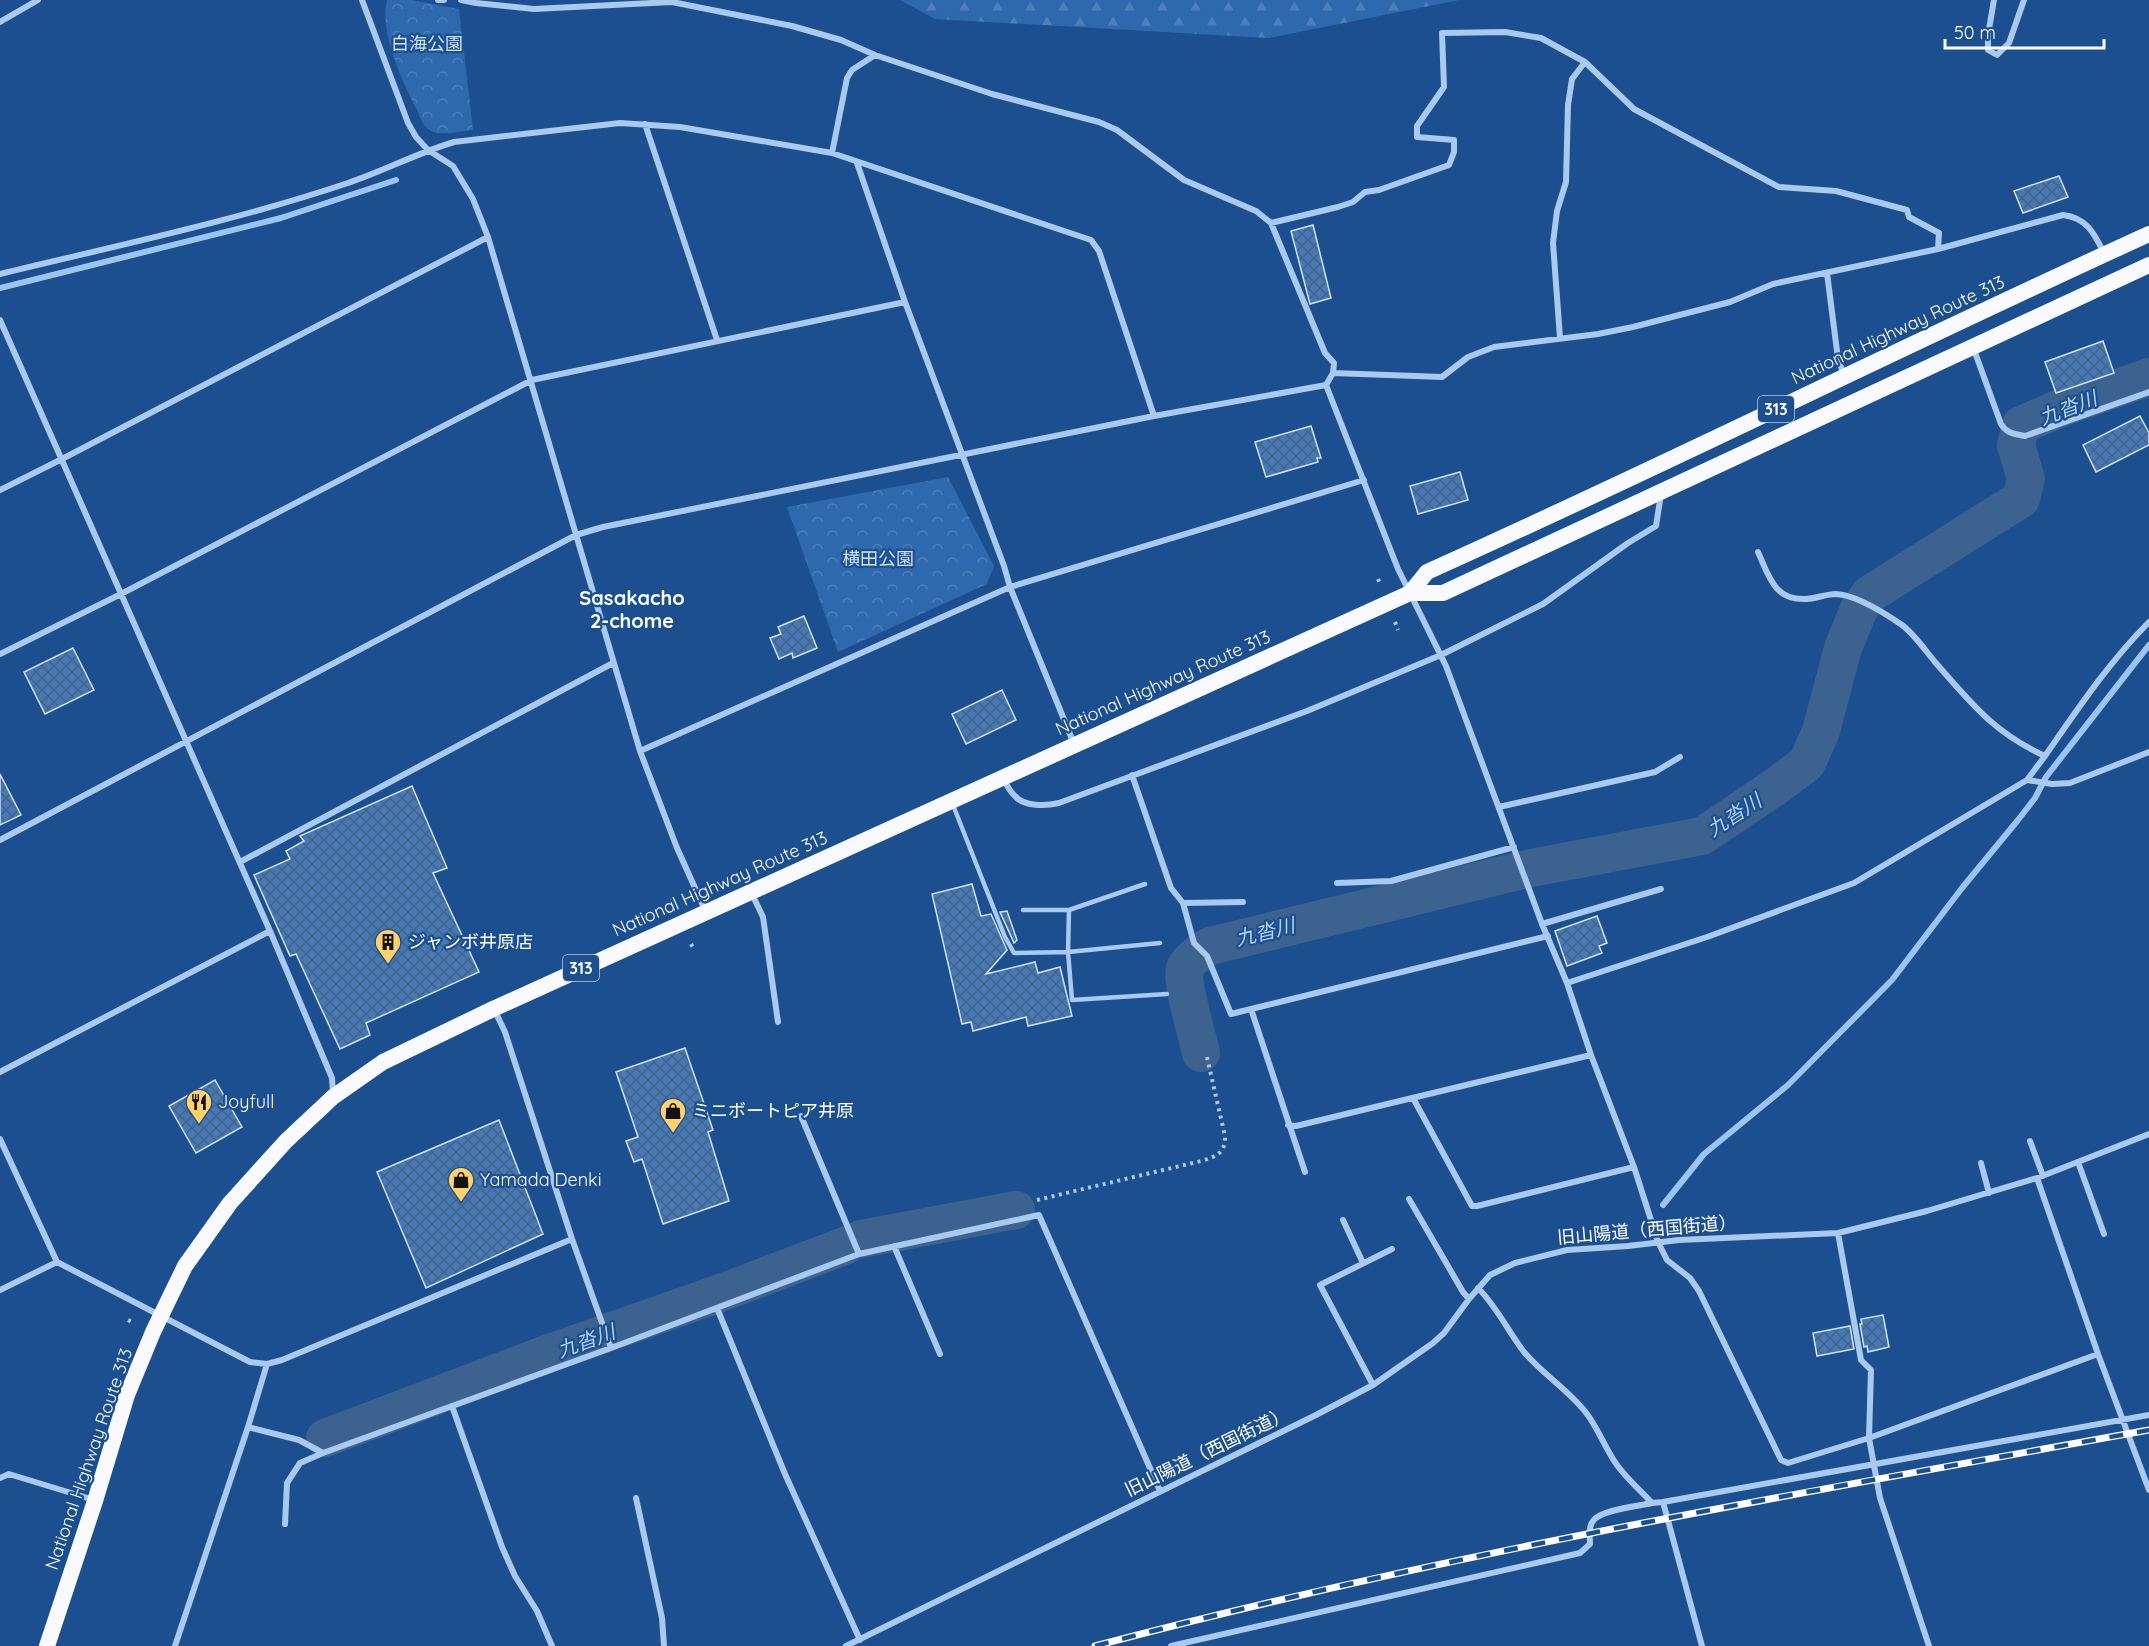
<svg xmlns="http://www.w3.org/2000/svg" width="2149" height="1646" font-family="Quicksand,'Noto Sans JP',sans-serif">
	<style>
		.forest { fill: url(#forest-firs) }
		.park { fill: url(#park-crowns) }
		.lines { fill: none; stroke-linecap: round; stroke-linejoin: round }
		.stream { stroke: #9cc4f0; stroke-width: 6 }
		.river { stroke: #3c6290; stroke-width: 38 }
		.building { fill: url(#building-cross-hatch); stroke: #cfe3fa; stroke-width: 1.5 }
		.path { stroke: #a9c9ee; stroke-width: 4; stroke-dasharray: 3 4.5; stroke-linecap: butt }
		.service { stroke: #a9c9ee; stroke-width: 4.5 }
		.minor { stroke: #a9c9ee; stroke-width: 6 }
		.trunk { stroke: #f8faff; stroke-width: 16 }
		.rail-casing { stroke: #fff; stroke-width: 7 }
		.rail { stroke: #1b4f8f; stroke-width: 4.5; stroke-dasharray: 14; stroke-linecap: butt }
		.labels { text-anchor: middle; stroke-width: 4.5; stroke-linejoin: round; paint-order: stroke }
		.shield { fill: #1b4f8f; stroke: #bbcadd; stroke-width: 1.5 }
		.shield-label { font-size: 16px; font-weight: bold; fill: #fff }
		.park-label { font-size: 18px; fill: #cfe3fa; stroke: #1b4f8f }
		.street-label { font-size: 18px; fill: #fff; stroke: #1b4f8f }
		.poi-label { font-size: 18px; fill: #fff; stroke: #1b4f8f; text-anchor: start }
		.water-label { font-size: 20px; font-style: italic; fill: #b5d3f5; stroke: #1b4f8f }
		.neighbourhood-label { font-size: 20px; font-weight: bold; fill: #fff; stroke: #1b4f8f }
	</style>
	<defs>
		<pattern id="forest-firs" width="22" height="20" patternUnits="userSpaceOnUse" patternTransform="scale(1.5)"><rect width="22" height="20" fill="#2e69ad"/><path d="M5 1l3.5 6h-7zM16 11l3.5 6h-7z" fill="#4d80b9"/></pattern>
		<pattern id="park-crowns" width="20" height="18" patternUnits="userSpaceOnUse" patternTransform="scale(1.5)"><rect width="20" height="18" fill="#2e69ad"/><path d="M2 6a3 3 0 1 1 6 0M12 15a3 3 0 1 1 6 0" fill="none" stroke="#4d80b9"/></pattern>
		<pattern id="building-cross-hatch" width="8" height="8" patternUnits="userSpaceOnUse" patternTransform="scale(1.5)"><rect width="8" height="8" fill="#4478b7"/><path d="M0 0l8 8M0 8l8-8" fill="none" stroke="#486282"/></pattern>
	</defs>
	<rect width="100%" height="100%" fill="#1b4f8f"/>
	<path class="forest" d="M900,0H1459L1269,38L935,19Z"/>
	<path class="park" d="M387,0H412L459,9L473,130C460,131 437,138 427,128C423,125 420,117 418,112C403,84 379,32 387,0Z
		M948,477L994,566L987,584L838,652L787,507Z"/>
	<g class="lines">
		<path class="stream" d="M0,288L281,218L396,180
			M1663,1205L1704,1154L1788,1085L1892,980L1962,888L2018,820L2035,798L2046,777L2149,645"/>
		<path class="river" d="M1201,1053C1198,1038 1180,979 1185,968C1190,958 1202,951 1210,946L1531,868L1702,836L1775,787L1807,763L1821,731L1843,648L1859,609L1870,594L2021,499L2026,479L2016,445L2021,425L2063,407L2149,377
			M861,1239L1016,1210
			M325,1438L544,1355L729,1290L847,1245"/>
	</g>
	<path class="building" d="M2059,176L2068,197L2023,213L2014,191Z
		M1313,225L1331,298L1310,304L1291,231Z
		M2103,341L2114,373L2056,393L2045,362Z
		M2140,416L2149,433V445L2096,472L2083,445Z
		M1311,426L1321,458H1317L1318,462L1266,477L1255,442Z
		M1460,472L1468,500L1418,514L1410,486Z
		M804,616L817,648L793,658L792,653L779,659L770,638L781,634L778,627Z
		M73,648L94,690L45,714L24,672Z
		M1002,690L1016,720L966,744L952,714Z
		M0,774L21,815L0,825Z
		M412,786L447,868L433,873L479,972L366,1023L370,1035L340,1049L296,954L290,956L254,875L290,859L286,851L304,841L300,836Z
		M972,884L981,916L991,914L1007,950L986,974L1035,962L1038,973L1060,967L1072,1016L1028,1026L1026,1017L973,1031L971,1022L962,1024L932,894Z
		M1007,911L1017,940L1014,943L1000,912Z
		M1597,916L1607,943L1599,946L1602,953L1567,966L1555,931Z
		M685,1048L713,1130L708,1132L729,1201L663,1224L642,1159L634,1162L626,1141L638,1137L616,1072Z
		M215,1080L242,1127L196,1153L169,1106Z
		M499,1120L543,1234L426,1288L377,1172Z
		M1883,1315L1889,1347L1868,1352L1867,1346L1864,1347L1860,1324H1862L1861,1319Z
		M1850,1326L1854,1349L1817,1356L1813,1333Z"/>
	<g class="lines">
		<path class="path" d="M1378,579L1380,584
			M1395,622L1398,630
			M672,898L674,902
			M691,944L693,948
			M1037,1200L1201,1161C1215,1157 1226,1153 1225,1136L1206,1053
			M128,1320L134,1323"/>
		<path class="service" d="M953,805L1005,937L1014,953L1068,952L1160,943
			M1023,910H1069L1145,884
			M1069,910L1068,952L1072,1000L1167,994"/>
		<path class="minor" d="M362,0L408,123L416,137L428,150L453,166L473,199L488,237L640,751L677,848L705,910
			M438,0H444
			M461,0L476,3L534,9L672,2L792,26L841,40L875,55L992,94L1099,122L1117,130L1184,180L1256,211L1271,223L1325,353L1334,363L1333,373L1326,385L1398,569L1446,666L1542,924L1567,983L1591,1055L1634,1167L1658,1242L1667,1260L1690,1278L1699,1291L1781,1460L1788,1463L1869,1438L2098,1354
			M1994,0L1988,35V50L1997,55L2009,43L2024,0
			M0,22L38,0
			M645,124L717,340
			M832,153L847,78L852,70L875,55
			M857,163L905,302L1004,566L1010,587L1074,744
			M1271,223L1338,207L1353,202L1365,192L1379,190L1449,165L1454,152V140L1417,137V126L1444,87L1442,33L1505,32L1541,38L1585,62L1634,109L1779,187L1836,191L1907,210L1909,217L1939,233L1938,249
			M1827,273L1838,359L1844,375
			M0,274C115,246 235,221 348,183C384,171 417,153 454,142L620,123L680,127L832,153L1091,240L1099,251L1154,416
			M0,320L270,931L332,1078L333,1093
			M1560,338L1553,243L1557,211L1566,182L1568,105L1572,79L1585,62
			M1973,347L2001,424C2007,434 2015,434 2025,436L2149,392
			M1333,373L1442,377L1468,357L1494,347L1598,334L1633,327L1730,302L1773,284L1938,249L2063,215C2087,218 2094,233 2104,253
			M0,490L62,459L488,237
			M1758,552C1769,576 1774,600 1805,599C1815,599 1826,594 1836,594C1856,595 1886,614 1902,625C1914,634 1925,650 1935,662C1971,703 1993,732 2045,756L2027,780
			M0,654L121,594L532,380L905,302
			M640,751L1010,587L1364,480
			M2045,756C2077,710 2109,662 2149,622
			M1132,775L1171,888L1183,903L1194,943L1207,956L1231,1014L1251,1009L1305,1172
			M1003,779C1007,785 1010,792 1015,796C1024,807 1046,806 1059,803L1307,711L1441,655L1543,604L1628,543L1656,526L1661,494
			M1499,807L1655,772L1680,757
			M0,840L576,535L603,527L1154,416L1326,385
			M240,862L613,663
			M1337,883L1391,881L1514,847
			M752,894L763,917L778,1022
			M1183,903L1243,902
			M1542,924L1661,889
			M1567,983L1707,937L1854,883L2027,780L2052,784L2070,783L2149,752
			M494,1009L505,1032L572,1239L611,1348
			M1251,1009L1548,936
			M0,1072L270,931
			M1413,1098L1472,1206H1477L1634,1167
			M801,1116L859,1254
			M1288,1125L1296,1126L1591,1055
			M0,1139L57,1262L250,1362L267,1364
			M2030,1141L2043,1176
			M2078,1162L2104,1234
			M1981,1163L1989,1193
			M2037,1178L2098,1354L2149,1490
			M1409,1199L1463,1292L1469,1299
			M1343,1220L1363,1263
			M1838,1233L1861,1360L1871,1370L1869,1438L1880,1498L1929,1646
			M894,1246L940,1354
			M1478,1288C1497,1307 1508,1331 1524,1352C1543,1375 1569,1390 1587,1414C1599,1430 1606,1450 1617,1465C1627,1479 1641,1491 1652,1503L1663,1502L1702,1646
			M0,1290L57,1262
			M717,1308L785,1474L860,1640
			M1373,1385L1320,1285L1392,1249
			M452,1406L502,1547L515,1576L537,1611L552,1646
			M248,1427L299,1440L323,1453L611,1348L859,1254L1039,1215L1160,1491
			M0,1478L9,1474L94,1500
			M636,1498L662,1618L664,1646
			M1663,1502L2149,1415
			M285,1524L287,1483L300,1463L323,1453
			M175,1646L248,1427L267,1364L282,1360L572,1239
			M846,1646L1316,1415L1373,1385L1433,1343L1444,1333L1469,1299L1490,1275L1515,1263L1567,1250L1628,1246L1679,1240L1838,1233L1927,1211L2037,1178L2149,1134
			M1171,1646L1580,1553L1590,1544C1590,1537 1588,1527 1593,1521C1599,1510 1639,1506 1652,1503"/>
		<path class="trunk" d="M1410,593L1427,572C1670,463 1907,344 2149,234
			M47,1646L95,1501L127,1395L153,1332L185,1266L230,1203L286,1141L333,1097L383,1062L493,1009L1410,593H1443L2149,265"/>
		<g class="rail-casing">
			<path id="rail" d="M1095,1646C1442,1554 1796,1494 2149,1430"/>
		</g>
		<use href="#rail" class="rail"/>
	</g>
	<defs>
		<g id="building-pin" transform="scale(1.35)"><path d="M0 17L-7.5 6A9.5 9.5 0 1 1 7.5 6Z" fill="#ffd166" stroke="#1b4f8f"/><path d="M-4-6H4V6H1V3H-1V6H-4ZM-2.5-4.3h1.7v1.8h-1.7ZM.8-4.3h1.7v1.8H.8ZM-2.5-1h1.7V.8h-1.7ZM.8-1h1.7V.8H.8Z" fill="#111"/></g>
		<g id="restaurant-pin" transform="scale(1.35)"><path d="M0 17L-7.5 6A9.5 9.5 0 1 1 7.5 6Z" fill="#ffd166" stroke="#1b4f8f"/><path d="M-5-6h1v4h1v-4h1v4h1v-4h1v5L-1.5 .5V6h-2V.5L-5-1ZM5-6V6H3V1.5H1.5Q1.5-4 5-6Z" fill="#111"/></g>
		<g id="shop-pin" transform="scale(1.35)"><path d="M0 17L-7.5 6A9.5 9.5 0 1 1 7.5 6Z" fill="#ffd166" stroke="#1b4f8f"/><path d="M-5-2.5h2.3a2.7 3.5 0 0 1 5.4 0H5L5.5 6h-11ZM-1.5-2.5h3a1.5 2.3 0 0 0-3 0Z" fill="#111"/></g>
	</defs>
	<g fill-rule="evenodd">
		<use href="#building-pin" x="388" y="942"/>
		<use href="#restaurant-pin" x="199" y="1102"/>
		<use href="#shop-pin" x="673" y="1111"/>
		<use href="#shop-pin" x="461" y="1180"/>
	</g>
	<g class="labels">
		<g class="shield">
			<rect x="1758" y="396" width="36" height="26" rx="4.5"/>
			<rect x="563" y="955" width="36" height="26" rx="4.5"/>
		</g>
		<g class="shield-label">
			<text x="1776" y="415">313</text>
			<text x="581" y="974">313</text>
		</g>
		<g class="park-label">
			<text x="427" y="50">白海公園</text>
			<text x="878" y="565">横田公園</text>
		</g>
		<g class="street-label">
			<text transform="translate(1898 330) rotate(-25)" y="6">National Highway Route 313</text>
			<text transform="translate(1163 683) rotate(-24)" y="6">National Highway Route 313</text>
			<text transform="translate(720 884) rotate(-24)" y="6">National Highway Route 313</text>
			<text transform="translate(1647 1230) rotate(-5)" y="6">旧山陽道（西国街道）</text>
			<text transform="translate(1207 1452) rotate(-26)" y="6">旧山陽道（西国街道）</text>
			<text transform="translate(89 1459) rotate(-71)" y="6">National Highway Route 313</text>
		</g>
		<g class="poi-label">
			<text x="408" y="948">ジャンボ井原店</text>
			<text x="218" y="1108">Joyfull</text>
			<text x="692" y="1117">ミニボートピア井原</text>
			<text x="480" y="1186">Yamada Denki</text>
		</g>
		<g class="water-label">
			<text transform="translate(2068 408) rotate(-21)" y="7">九沓川</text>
			<text transform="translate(1734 815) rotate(-33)" y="7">九沓川</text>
			<text transform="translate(1265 932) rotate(-14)" y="7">九沓川</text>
			<text transform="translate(586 1341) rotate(-20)" y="7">九沓川</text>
		</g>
		<g class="neighbourhood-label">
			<text x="632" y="605">Sasakacho<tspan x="632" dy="23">2-chome</tspan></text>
		</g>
	</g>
	<path d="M1945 39v9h159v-9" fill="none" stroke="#ffffff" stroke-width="3"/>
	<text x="1954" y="39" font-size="18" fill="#ffffff" stroke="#1b4f8f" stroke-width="4.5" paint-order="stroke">50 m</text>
</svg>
